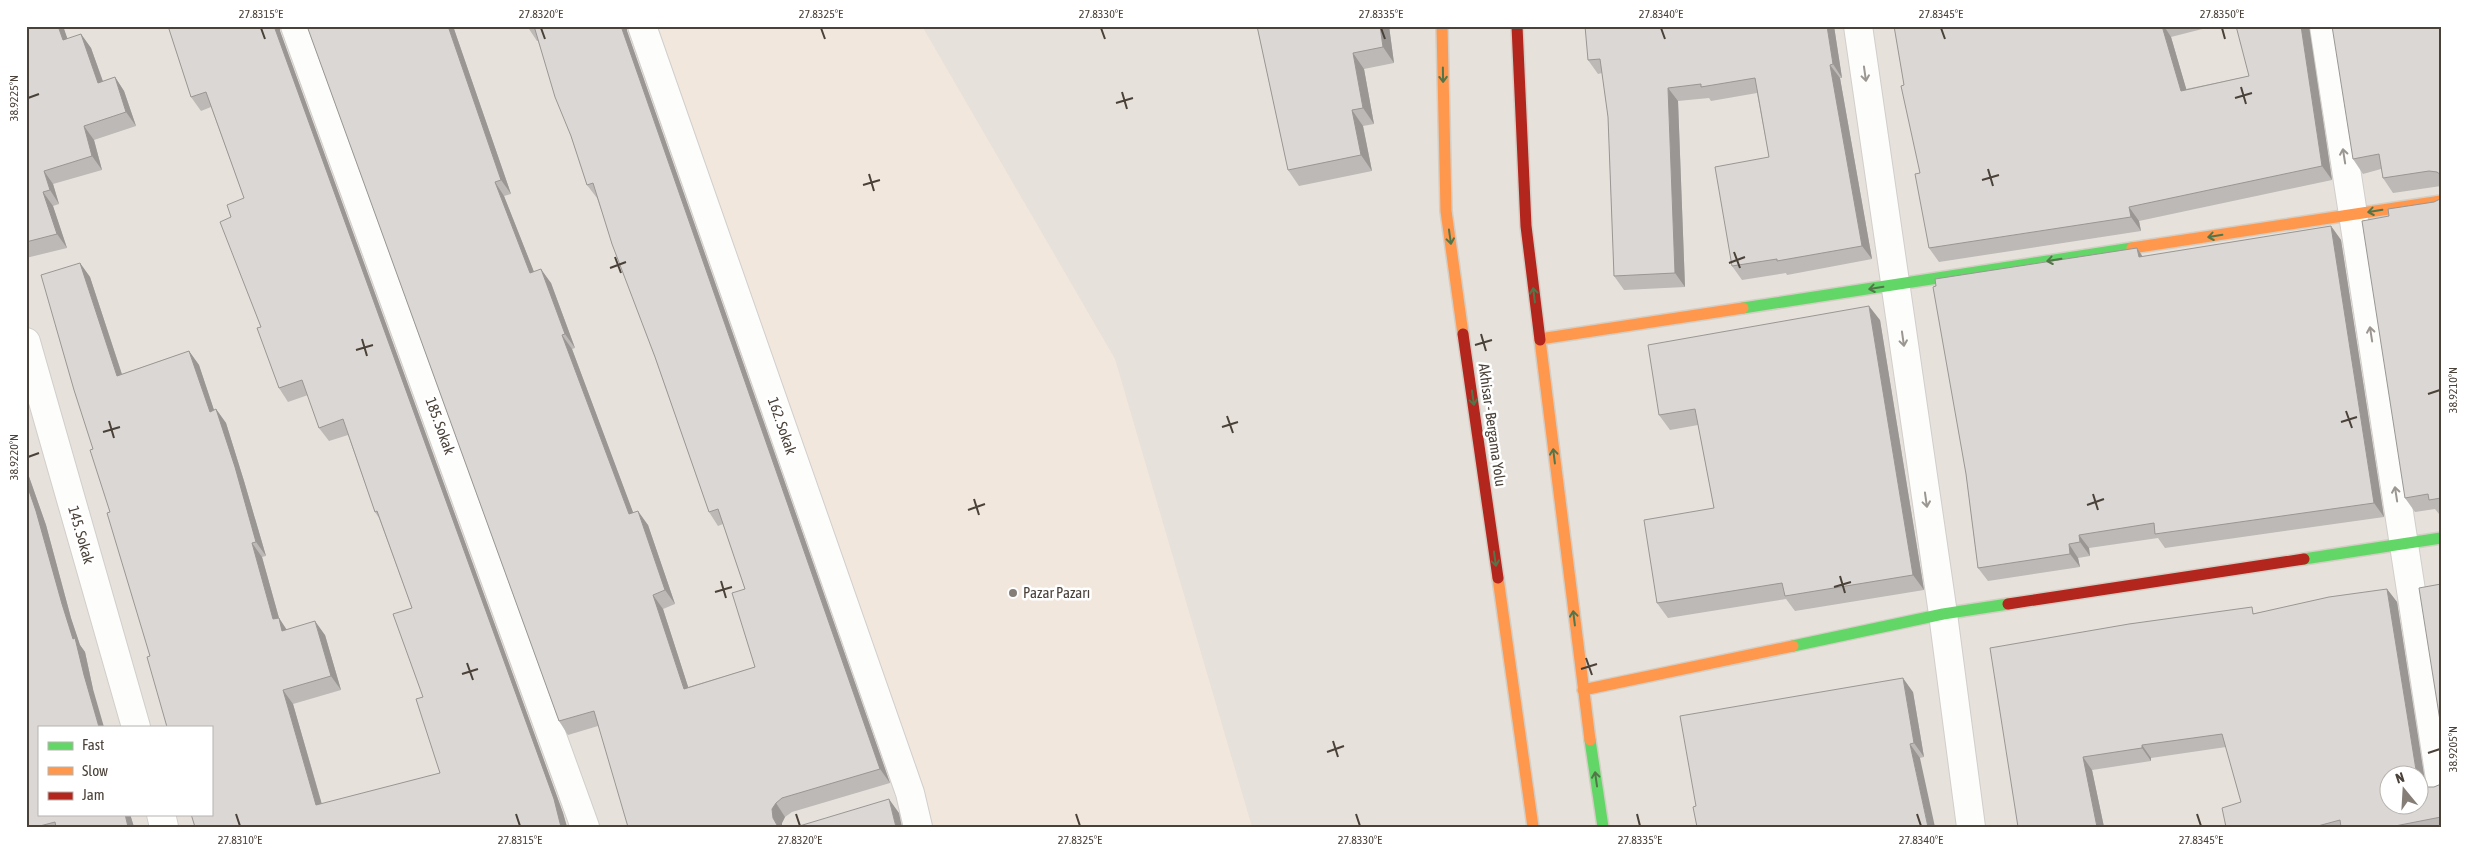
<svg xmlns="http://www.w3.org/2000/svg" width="2467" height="853" font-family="'Asap Condensed',sans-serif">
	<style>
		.residential { fill: #e7e1db; fill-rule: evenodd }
		.commercial { fill: #f2e7dd }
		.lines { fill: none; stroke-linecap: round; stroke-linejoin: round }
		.street-casing { stroke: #d1cecb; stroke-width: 30 }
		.fast-casing { stroke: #d4cec5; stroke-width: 14 }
		.slow-casing { stroke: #d4cec5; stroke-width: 14 }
		.jam-casing { stroke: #d4cec5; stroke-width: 14 }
		.street { stroke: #fdfdfc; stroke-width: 28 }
		.fast { stroke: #63d668; stroke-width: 11 }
		.slow { stroke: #ff974d; stroke-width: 11 }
		.jam { stroke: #b3261e; stroke-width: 11 }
		.wall { fill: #bcb9b6 }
		.shaded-wall { fill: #999694 }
		.building { fill: #dbd7d4; stroke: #999694 }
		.oneway { stroke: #9b9690 }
		.oneway2 { stroke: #537549 }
		.ticks { fill: none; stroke: #4a4138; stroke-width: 2 }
		.poi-dot { fill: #857e77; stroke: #fff; stroke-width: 2 }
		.labels { text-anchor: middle; stroke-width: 5; stroke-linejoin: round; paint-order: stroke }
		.street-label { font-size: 15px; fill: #4a4138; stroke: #fff }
		.poi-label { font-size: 15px; fill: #4a4138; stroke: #fff; text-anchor: start }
		.neatline { fill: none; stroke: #4a4138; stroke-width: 2 }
		.ticks-label { font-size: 12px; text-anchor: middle; fill: #4a4138 }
	</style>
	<rect width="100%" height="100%" fill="#f3f0ed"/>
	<path class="residential" d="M26,26H2441V827H26ZM39,727H211V814H39ZM2390,776H2420V806H2390Z"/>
	<path class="commercial" d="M643,26H922L1115,359L1252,827H925Z"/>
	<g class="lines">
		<g class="street-casing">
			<path id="street" d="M295,26L585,827
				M642,26L910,793L918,827
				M1858,26L1943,614L1971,827
				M2324,26L2441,785
				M26,342L136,727
				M161,814L164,827"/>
		</g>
		<g class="fast-casing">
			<path id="fast" d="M1743,308L2132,248
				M2304,559L2441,538
				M1793,646L1943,614L2008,604
				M1590,740L1603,827"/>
		</g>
		<g class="slow-casing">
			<path id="slow" d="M1442,26L1446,211L1463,334
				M2132,248L2441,201
				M1540,339L1743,308
				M1540,340L1590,740
				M1498,578L1533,827
				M1583,690L1793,646"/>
		</g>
		<g class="jam-casing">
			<path id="jam" d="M1517,26L1526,226L1540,340
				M1463,334L1498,578
				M2008,604L2304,559"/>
		</g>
		<use href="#street" class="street"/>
		<use href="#fast" class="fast"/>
		<use href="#slow" class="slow"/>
		<use href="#jam" class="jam"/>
	</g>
	<path class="wall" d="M26,26H63L67,39L81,34L91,48L103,81L115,77L124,91L136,126L94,140L102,170L53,184L59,204L53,206L67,248L26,258Z
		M168,26H280V31L563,813L567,827H195L150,656L93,449L80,263L90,277L122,374L189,351L199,365L214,410L216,409L226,423L244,481L266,556L262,557L279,618L287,630L325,635L341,690L293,704L322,804L440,773L423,697L412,608L379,518L375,512L348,435L329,441L319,428L308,395L288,402L279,388L261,327L231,217L244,198L211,107L201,111L191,97Z
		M307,26H453L511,194L504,196L534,272L551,283L575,348L572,349L633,513L648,525L675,604L663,609L688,687L755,667L745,589L723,524L718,526L709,512L655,357L597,198L587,185L571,136L538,41H537L527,26H627V31L890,783L792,812L785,817L782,823L598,726L568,735L559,721Z
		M1257,26H1389L1394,63L1364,69L1374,124L1363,126L1372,171L1299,186L1288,170Z
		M1834,26L1842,78H1840L1872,259L1787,275L1786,273L1742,280L1732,266L1769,157L1757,93L1711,101L1709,98L1678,101L1685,287L1624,290L1614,276L1608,117L1602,73L1598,74L1588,60Z
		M1894,26H2214L2171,37L2186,89L2249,76L2309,28L2332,180L2139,221L2141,231L1939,262L1929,248L1920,173L1904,85Z
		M2441,26V186L2393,193L2383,178L2381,169L2363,174L2353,159Z
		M2441,199V514H2439L2435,509L2415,512L2405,498L2389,216L2434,202Z
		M2331,226L2341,240L2384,517L2165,548L2158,538L2089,548L2090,556L2078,558L2080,567L1988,581L1978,568L1966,474L2137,248L2143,257Z
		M1880,320L1924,590L1795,611L1786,599L1668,618L1657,603L1714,508L1698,425L1670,430L1659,415Z
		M26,468L46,525L71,618L80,645L85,652L93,689L39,814H130L134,827H26Z
		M2387,589L2397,602L2425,786L2427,787H2434L2441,784V827H2226L2241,802L2226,747L2151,758V761L2092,770L2104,827H2018L2129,624L2256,613Z
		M1913,692L1924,757L1696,806Z"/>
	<path class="shaded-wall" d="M58,26H63L73,54L63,40Z
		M274,26H280V31L563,813L567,827H561Z
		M448,26H453L511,194L501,180Z
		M621,26H627V31L890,783L880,769Z
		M1380,26H1389L1394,63L1383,47Z
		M1827,26H1834L1842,78L1833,64Z
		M2162,26H2164L2171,37L2191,105L2181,91Z
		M2301,26H2309L2332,180L2322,166Z
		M81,34L91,48L108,96L98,83Z
		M1353,53L1364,69L1374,124L1363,108Z
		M1830,65L1840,78L1872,259L1862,246Z
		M115,77L124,91L136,126L126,112Z
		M1668,88L1678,101L1685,287L1675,273Z
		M1352,110L1363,126L1372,171L1361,155Z
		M84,126L94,140L102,170L92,156Z
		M44,171L53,184L59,204L50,190Z
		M495,182L504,196L540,287L530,273Z
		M43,192L53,206L67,248L57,234Z
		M2129,207L2139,221L2141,231L2131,217Z
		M2331,226L2341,240L2384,517L2374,503Z
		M2137,248L2146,262L2139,257Z
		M80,263L90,277L127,390L117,376Z
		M541,269L551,283L575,348L565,334Z
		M1869,306L1880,320L1924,590L1913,575Z
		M562,335L572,349L639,528L629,514Z
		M189,351L199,365L219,425L210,412Z
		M216,409L226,423L244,481L266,556L256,542Z
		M26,468L46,525L71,618L80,645L85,652L93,689L104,727H99L62,604L26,482Z
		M638,511L648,525L675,604L665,590Z
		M2079,535L2089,548L2090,556L2080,542Z
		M252,543L262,557L279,618L288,632L282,631L273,619Z
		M2069,544L2078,558L2080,567L2070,554Z
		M2387,589L2397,602L2426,787L2429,795L2420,781V776H2417Z
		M653,595L663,609L693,702L684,689Z
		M315,621L325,635L341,690L331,676Z
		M1903,678L1913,692L1924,757L1914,743Z
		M283,690L293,704L326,819L316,805Z
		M1910,744L1920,758L1935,827H1928Z
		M2142,745L2151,758V761L2142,748Z
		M2083,757L2092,770L2104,827H2097Z
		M889,799L899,813L902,827H896Z
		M776,803L785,817L782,823V827H778L773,818L772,809Z
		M125,814H130L134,827H128Z"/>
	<path class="building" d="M26,26H58L63,40L81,34L98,83L115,77L126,112L84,126L92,156L44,171L50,190L43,192L57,234L26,242Z
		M168,26H274L554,799L561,827H195L191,814H211V727H167L147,657L150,656L107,513L110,512L90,450L93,449L74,390L41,275L80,263L117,376L189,351L210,412L216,409L235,467L256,542L252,543L273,619L279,618L282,631L315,621L331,676L283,690L316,805L440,773L416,699L423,697L393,614L412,608L377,511L375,512L343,419L319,428L302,380L279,388L257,328L261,327L220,222L231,217L227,205L244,198L206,92L191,97Z
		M307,26H448L501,180L495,182L530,273L541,269L565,334L562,335L629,514L638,511L665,590L653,595L684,689L755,667L732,593L745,589L718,509L709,512L655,357L612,244L593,183L587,185L571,136L555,97L534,26H621L880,769L782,798L776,803L772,809L773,818L777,825L781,827H628L594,711L559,721Z
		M1257,26H1380L1383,47L1353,53L1363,108L1352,110L1361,155L1288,170Z
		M1585,26H1827L1833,64L1830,65L1862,246L1777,261V259L1732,266L1715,167L1769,157L1755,78L1701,87V84L1668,88L1675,273L1614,276L1608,117L1600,59L1588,60Z
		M1894,26H2162L2181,91L2249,76L2236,26H2301L2322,166L2129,207L2131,217L1929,248L1915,174L1920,173L1901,86L1904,85Z
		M2332,26H2441V175L2437,172L2429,171L2383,178L2379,154L2353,159Z
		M2440,199L2441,498L2429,500L2428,494L2405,498L2362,221L2389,216L2388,209L2434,202Z
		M2331,226L2374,503L2155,534L2154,523L2079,535L2080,542L2069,544L2070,554L1978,568L1966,474L1933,287L1936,286L1935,279L2137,248L2139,257Z
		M1869,306L1913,575L1785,596L1782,583L1657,603L1644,520L1714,508L1695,409L1659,415L1648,345Z
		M26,482L36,511L62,604L73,639L75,638L84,675L99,727H39V814H125L128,827H56L55,822L36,827H26Z
		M2441,584V727L2419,588Z
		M2387,589L2417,776H2390V806H2420V781L2427,787H2434L2441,784V817L2390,827H2341L2340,820L2314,827H2226L2222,808L2241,802L2222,734L2142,745V748L2083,757L2097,827H2018L1990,648L2129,624L2252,607L2253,614L2329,597Z
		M1903,678L1914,743L1910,744L1928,827H1697L1693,807L1696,806L1680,716Z
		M889,799L896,827H796Z"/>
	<defs><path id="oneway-shaft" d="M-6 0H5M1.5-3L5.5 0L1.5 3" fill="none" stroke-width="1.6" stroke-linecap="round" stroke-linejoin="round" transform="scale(1.25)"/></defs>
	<g class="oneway">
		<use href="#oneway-shaft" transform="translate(1865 74) rotate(82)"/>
		<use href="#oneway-shaft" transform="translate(2344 156) rotate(-99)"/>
		<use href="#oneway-shaft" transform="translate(2371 334) rotate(-99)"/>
		<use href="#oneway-shaft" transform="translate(1903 339) rotate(82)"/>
		<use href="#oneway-shaft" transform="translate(2396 494) rotate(-99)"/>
		<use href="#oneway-shaft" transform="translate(1926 500) rotate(82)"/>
	</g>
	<g class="oneway2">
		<use href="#oneway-shaft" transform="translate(1443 75) rotate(89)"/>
		<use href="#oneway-shaft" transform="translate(2375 211) rotate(171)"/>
		<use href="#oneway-shaft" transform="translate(2215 236) rotate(171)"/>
		<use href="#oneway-shaft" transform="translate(1450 237) rotate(82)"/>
		<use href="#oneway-shaft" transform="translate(2054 260) rotate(171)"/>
		<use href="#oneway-shaft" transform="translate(1876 288) rotate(171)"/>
		<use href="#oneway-shaft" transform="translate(1534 295) rotate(-97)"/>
		<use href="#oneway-shaft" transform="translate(1473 398) rotate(82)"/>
		<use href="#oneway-shaft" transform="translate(1554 456) rotate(-97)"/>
		<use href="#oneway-shaft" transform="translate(1495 559) rotate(82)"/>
		<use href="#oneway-shaft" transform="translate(1574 618) rotate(-97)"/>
		<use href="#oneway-shaft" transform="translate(1596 779) rotate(-98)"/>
	</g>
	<path class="ticks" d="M261,28L265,39M541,28L545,39M821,28L825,39M1101,28L1105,39M1381,28L1385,39M1661,28L1665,39M1941,28L1945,39M2222,28L2225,39M2241,87L2246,104M1122,92L1127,109M28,98L39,94M2235,98L2252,93M1116,103L1133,98M1988,169L1993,186M869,174L874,191M1982,180L1999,175M863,185L880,180M1734,252L1740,268M615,257L621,273M1729,263L1745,257M610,268L626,262M1481,334L1486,351M362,339L367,356M1475,345L1492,340M356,350L373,345M2428,394L2440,390M2346,411L2352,428M1227,416L1233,433M109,421L114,438M2341,422L2357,417M1222,427L1238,422M103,432L120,427M28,457L39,453M2093,494L2098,510M974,499L979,515M2087,505L2104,499M968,510L985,504M1840,576L1845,593M721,581L726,598M1834,587L1851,582M715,592L732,587M1586,658L1592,675M467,663L473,680M1581,669L1597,664M462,674L478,669M1333,741L1338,757M1327,752L1344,746M2428,753L2440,749M236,814L240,826M516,814L520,826M796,814L800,826M1076,814L1080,826M1356,814L1360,826M1637,814L1640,826M1917,814L1921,826M2197,814L2201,826"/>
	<circle class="poi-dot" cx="1013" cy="593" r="5"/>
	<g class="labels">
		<g class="street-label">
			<text transform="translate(1492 425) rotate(82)" y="5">Akhisar - Bergama Yolu</text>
			<text transform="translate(440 426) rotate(70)" y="5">185. Sokak</text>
			<text transform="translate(782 426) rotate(71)" y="5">162. Sokak</text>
			<text transform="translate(81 535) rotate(74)" y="5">145. Sokak</text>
		</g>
		<g class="poi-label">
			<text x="1023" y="598">Pazar Pazarı</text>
		</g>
	</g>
	<rect width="2467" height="853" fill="none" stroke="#ffffff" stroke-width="55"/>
	<rect x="38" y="726" width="175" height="90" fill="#ffffff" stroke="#b7b3af"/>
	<rect x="48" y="742" width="25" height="8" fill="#63d668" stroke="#b7b3af"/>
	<text x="82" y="750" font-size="15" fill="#4a4138">Fast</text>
	<rect x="48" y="767" width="25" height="8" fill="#ff974d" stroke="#b7b3af"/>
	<text x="82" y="776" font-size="15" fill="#4a4138">Slow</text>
	<rect x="48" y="792" width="25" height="8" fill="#b3261e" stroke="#b7b3af"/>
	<text x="82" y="800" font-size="15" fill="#4a4138">Jam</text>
	<g transform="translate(2404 790) rotate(342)"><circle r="24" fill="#ffffff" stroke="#b7b3af"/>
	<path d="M0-4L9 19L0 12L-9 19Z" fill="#857e77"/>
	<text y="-8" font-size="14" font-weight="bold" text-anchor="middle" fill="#4a4138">N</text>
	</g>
	<rect x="28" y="28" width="2412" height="798" class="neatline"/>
	<g class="ticks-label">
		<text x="261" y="18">27.8315°E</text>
		<text x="541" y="18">27.8320°E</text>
		<text x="821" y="18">27.8325°E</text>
		<text x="1101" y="18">27.8330°E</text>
		<text x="1381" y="18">27.8335°E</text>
		<text x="1661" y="18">27.8340°E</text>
		<text x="1941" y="18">27.8345°E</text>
		<text x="2222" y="18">27.8350°E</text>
		<text transform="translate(14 98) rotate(-90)" y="4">38.9225°N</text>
		<text transform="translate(2453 390) rotate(-90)" y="4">38.9210°N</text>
		<text transform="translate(14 457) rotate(-90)" y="4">38.9220°N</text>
		<text transform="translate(2453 749) rotate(-90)" y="4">38.9205°N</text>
		<text x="240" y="844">27.8310°E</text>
		<text x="520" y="844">27.8315°E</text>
		<text x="800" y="844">27.8320°E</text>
		<text x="1080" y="844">27.8325°E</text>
		<text x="1360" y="844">27.8330°E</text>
		<text x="1640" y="844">27.8335°E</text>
		<text x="1921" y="844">27.8340°E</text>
		<text x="2201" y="844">27.8345°E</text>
	</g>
</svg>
